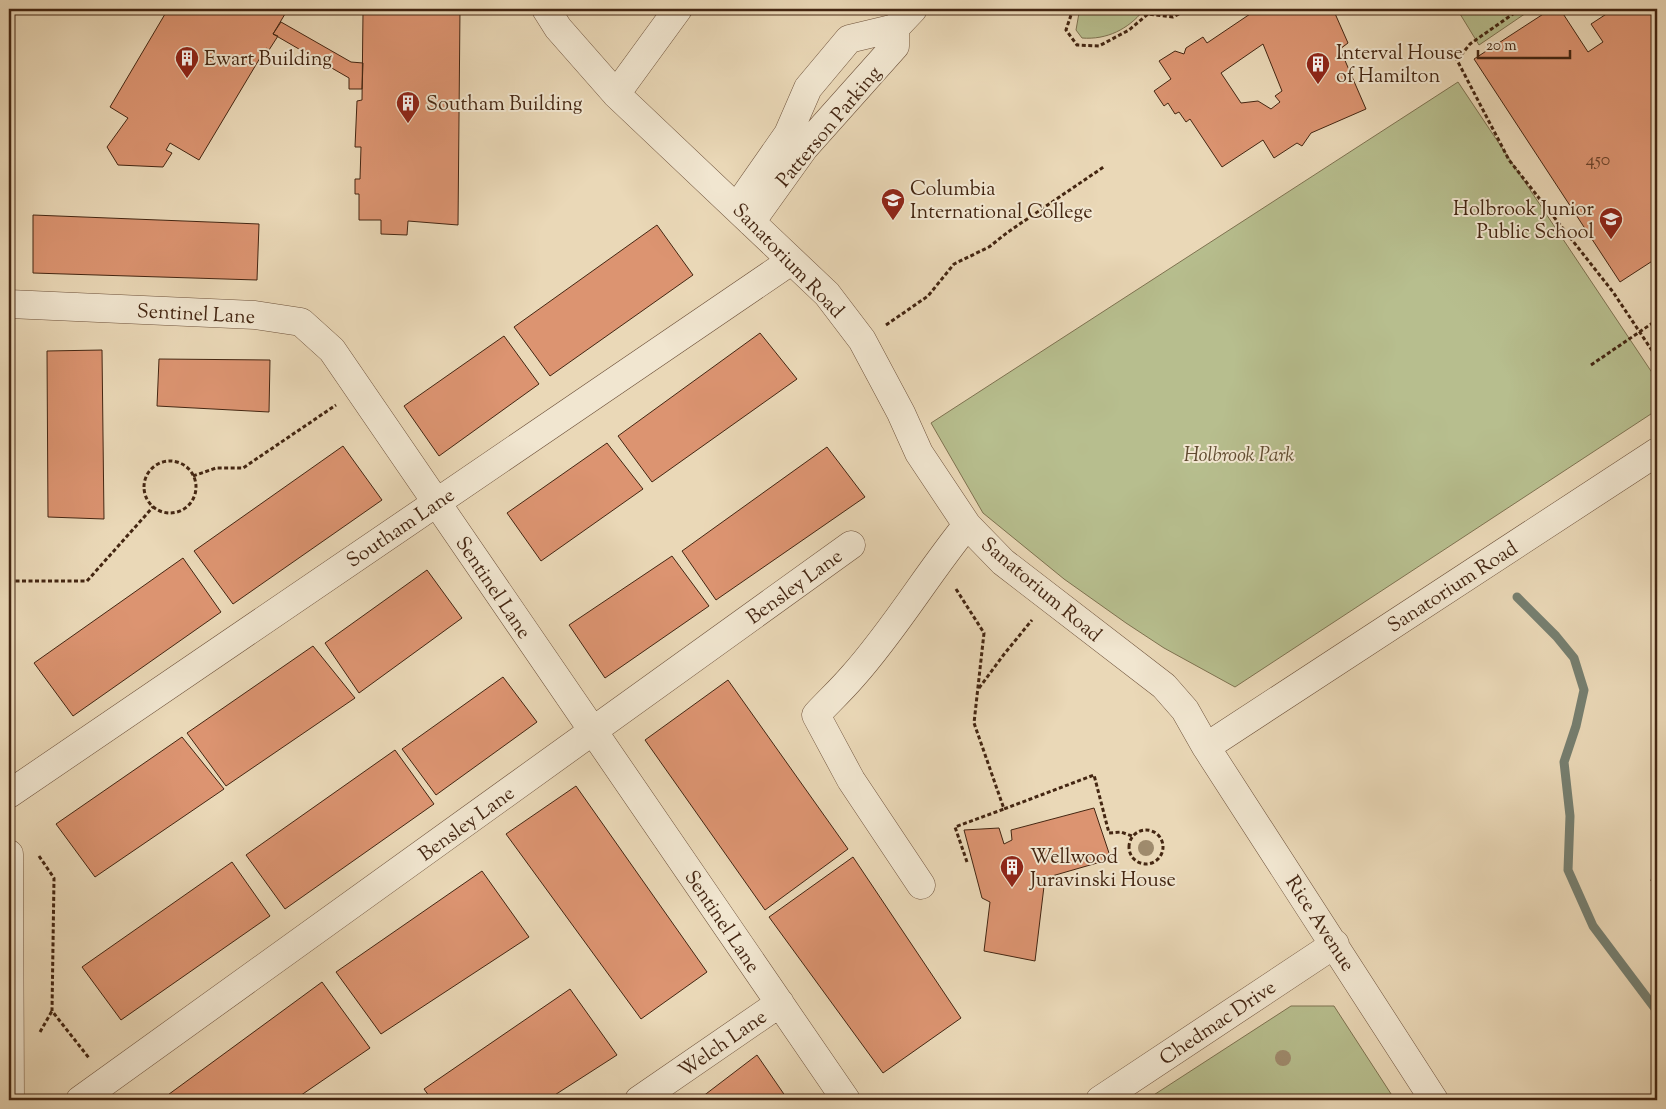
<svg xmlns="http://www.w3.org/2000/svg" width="1666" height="1109" font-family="'Sorts Mill Goudy',serif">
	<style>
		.green { fill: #b7be8e; stroke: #7e7250 }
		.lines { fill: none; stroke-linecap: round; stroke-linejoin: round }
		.stream { stroke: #767f70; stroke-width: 9 }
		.building { fill: #dc9471; stroke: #442612; fill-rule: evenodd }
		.minor-casing { stroke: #6e523b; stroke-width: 29 }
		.path { stroke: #442612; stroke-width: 3; stroke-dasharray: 4 2.5; stroke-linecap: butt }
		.minor { stroke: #f1e6d0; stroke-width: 28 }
		.tree { fill: #9f8b6d }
		.labels { text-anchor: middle; stroke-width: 4; stroke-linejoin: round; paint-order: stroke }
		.number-label { font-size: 18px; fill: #6a422a }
		.poi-label { font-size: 20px; fill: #442612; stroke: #f1e6d0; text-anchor: start }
		.street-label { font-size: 20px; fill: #442612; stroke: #f1e6d0 }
		.park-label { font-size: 20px; font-style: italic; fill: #614c31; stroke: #f1e6d0 }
	</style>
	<rect width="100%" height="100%" fill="#ead8b7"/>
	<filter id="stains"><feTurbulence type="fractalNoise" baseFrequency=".004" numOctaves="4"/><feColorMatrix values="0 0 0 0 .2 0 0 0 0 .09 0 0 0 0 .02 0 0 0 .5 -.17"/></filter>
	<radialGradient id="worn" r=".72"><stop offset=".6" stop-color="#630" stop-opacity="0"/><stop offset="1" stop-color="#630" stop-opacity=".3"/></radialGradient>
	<path class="green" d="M1083,9H1143V11C1128,29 1107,40 1082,38L1076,30L1079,13Z
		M1457,9H1532L1479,45Z
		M1458,82L1657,380V410L1235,687L1164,648L1126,623L1064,579L983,513L931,423Z
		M1291,1006H1334L1395,1100H1146Z"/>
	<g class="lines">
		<path class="stream" d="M1517,597L1556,636L1574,658L1584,690L1576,726L1564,762L1570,816L1568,870L1593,926L1657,1011"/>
	</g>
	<path class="building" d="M168,9H288L273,34L278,36L269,50L266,48L199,160L170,143L166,150L172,153L163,167L118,165L107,147L128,118L110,107Z
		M335,9H460L458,225L408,221L407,235L381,234V220H359V194H355V179H360L361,147H355L357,101L362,100L363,13L335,12Z
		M1252,9H1333L1348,43L1340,49L1366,109L1311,133L1302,146L1297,143L1274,158L1263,140L1222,167L1190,119L1186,122L1179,112L1175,114L1168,103L1164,106L1154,91L1171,79L1159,61L1175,51L1184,54L1186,48L1203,37L1207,43L1253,12ZM1263,44L1282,91L1275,96L1280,102L1271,109L1258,101L1241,103L1221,73Z
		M1551,9H1560L1588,52L1603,42L1591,24L1611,11L1609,9H1657V258L1620,282L1474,59Z
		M281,22L351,62L363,63L362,89H349V78L273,34Z
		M33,215L259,224L257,280L33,273Z
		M657,225L693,275L550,376L514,327Z
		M760,333L797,379L652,482L618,436Z
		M504,336L539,384L439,456L404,406Z
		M102,350L104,519L48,517L47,351Z
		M159,359L270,360L269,412L157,406Z
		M607,443L643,489L541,561L507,513Z
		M343,446L382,500L233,604L194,551Z
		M827,447L865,497L716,600L682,551Z
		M672,556L709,606L605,678L569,625Z
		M183,558L221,612L73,716L34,663Z
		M427,570L462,618L359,693L325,643Z
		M313,646L355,698L226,786L187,733Z
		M503,677L537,722L436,795L402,749Z
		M728,680L848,849L765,910L645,740Z
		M182,737L224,789L95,877L56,824Z
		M395,750L434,804L285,909L246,855Z
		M576,786L707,972L641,1019L506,834Z
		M1094,808L1111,859L1045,878L1035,961L984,951L990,902L982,898L964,830L999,828L1004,844L1012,840L1011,830Z
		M1657,849V882L1651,881Z
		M853,857L961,1018L883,1073L769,917Z
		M232,862L270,916L121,1020L82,967Z
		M482,871L529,937L381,1034L336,972Z
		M322,982L370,1048L294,1100H161Z
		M570,989L617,1055L547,1100H432L424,1089Z
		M757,1055L788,1100H698Z"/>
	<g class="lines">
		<g class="minor-casing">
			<path id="minor" d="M546,9L558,28L616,94L827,294L862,340L901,413L919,453L967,525L1003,562L1164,686L1185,710L1206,747L1434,1100
				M616,94L678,9
				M737,207L788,134L808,88L849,39L895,28L913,9
				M751,222L804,148L895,46V28
				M9,304L255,315L301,322L332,350L846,1100
				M1206,747L1657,452
				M9,794L791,261
				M9,854L10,1100
				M921,885L851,780L816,715C828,702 841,690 853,676C895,629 927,574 967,525
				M80,1100L851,545
				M639,1100L780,1003
				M1100,1100L1335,944"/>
		</g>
		<path class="path" d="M1073,9L1066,30L1077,45L1099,46L1129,30L1148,14L1173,17L1188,9
			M1520,9L1470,44L1457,60L1509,160L1613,292L1657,358
			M1148,14V9
			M886,325L928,296L954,264L989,247L1008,232L1105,166
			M1591,365L1657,320
			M144 487a26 26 0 1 1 52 0a26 26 0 1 1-52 0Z
			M193,476L216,468H243L336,405
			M9,581H87L153,507
			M956,589L984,633L974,723L1004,809L1094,775L1109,833L1121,832L1132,836
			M979,688L1005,653L1032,620
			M1129 847a17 17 0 1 1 34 0a17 17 0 1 1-34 0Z
			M39,856L54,878L52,1011L89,1058
			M967,862L955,827L1004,809
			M40,1032L52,1011"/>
		<use href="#minor" class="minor"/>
	</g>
	<g class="tree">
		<circle cx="1146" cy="848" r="8"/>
		<circle cx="1283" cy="1058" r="8"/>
	</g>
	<defs>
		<g id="building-pin" transform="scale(1.25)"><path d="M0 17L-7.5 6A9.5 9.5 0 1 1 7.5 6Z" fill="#8f2418" stroke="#f1e6d0"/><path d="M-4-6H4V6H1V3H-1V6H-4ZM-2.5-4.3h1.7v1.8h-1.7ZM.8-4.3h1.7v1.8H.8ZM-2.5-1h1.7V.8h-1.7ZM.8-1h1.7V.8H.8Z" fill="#fff"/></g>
		<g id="school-pin" transform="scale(1.25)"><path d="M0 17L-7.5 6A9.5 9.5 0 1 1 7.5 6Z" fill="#8f2418" stroke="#f1e6d0"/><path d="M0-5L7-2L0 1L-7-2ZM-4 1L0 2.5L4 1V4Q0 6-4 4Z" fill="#fff"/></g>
	</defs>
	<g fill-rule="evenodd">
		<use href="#building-pin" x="187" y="58"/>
		<use href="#building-pin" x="1318" y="64"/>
		<use href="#building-pin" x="408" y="103"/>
		<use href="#school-pin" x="893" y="200"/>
		<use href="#school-pin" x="1611" y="219"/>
		<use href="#building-pin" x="1012" y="867"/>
	</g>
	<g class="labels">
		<g class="number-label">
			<text x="1598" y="165">450</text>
		</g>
		<g class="poi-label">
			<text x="1336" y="59">Interval House<tspan x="1336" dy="23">of Hamilton</tspan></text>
			<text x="204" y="65">Ewart Building</text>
			<text x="426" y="110">Southam Building</text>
			<text x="910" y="195">Columbia<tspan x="910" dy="23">International College</tspan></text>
			<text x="1594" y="215" text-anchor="end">Holbrook Junior<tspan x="1594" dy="23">Public School</tspan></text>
			<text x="1030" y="863">Wellwood<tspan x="1030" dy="23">Juravinski House</tspan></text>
		</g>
		<g class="street-label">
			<text transform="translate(828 126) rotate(-50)" y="7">Patterson Parking</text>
			<text transform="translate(789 260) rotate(46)" y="7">Sanatorium Road</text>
			<text transform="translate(196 313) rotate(3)" y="7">Sentinel Lane</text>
			<text transform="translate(400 527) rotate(-34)" y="7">Southam Lane</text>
			<text transform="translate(794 586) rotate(-36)" y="7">Bensley Lane</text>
			<text transform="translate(1452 586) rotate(-33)" y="7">Sanatorium Road</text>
			<text transform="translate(494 587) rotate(56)" y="7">Sentinel Lane</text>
			<text transform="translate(1042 589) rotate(40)" y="7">Sanatorium Road</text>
			<text transform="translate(466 823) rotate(-36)" y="7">Bensley Lane</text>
			<text transform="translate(723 921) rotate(56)" y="7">Sentinel Lane</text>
			<text transform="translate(1321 923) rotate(57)" y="7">Rice Avenue</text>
			<text transform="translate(1217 1022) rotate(-34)" y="7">Chedmac Drive</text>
			<text transform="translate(722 1043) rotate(-35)" y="7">Welch Lane</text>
		</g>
		<g class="park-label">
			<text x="1239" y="461">Holbrook Park</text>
		</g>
	</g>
	<rect width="1666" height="1109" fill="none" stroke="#ead8b7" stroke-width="30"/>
	<rect x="10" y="10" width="1646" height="1089" fill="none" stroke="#442612" stroke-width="2.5"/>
	<rect x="15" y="15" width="1636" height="1079" fill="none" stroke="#442612"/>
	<path d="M1478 50v8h92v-8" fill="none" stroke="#442612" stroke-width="2.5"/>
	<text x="1486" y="50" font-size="15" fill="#442612" stroke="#f1e6d0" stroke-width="4" paint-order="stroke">20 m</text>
	<rect width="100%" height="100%" filter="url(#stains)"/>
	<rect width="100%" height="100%" fill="url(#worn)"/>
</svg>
